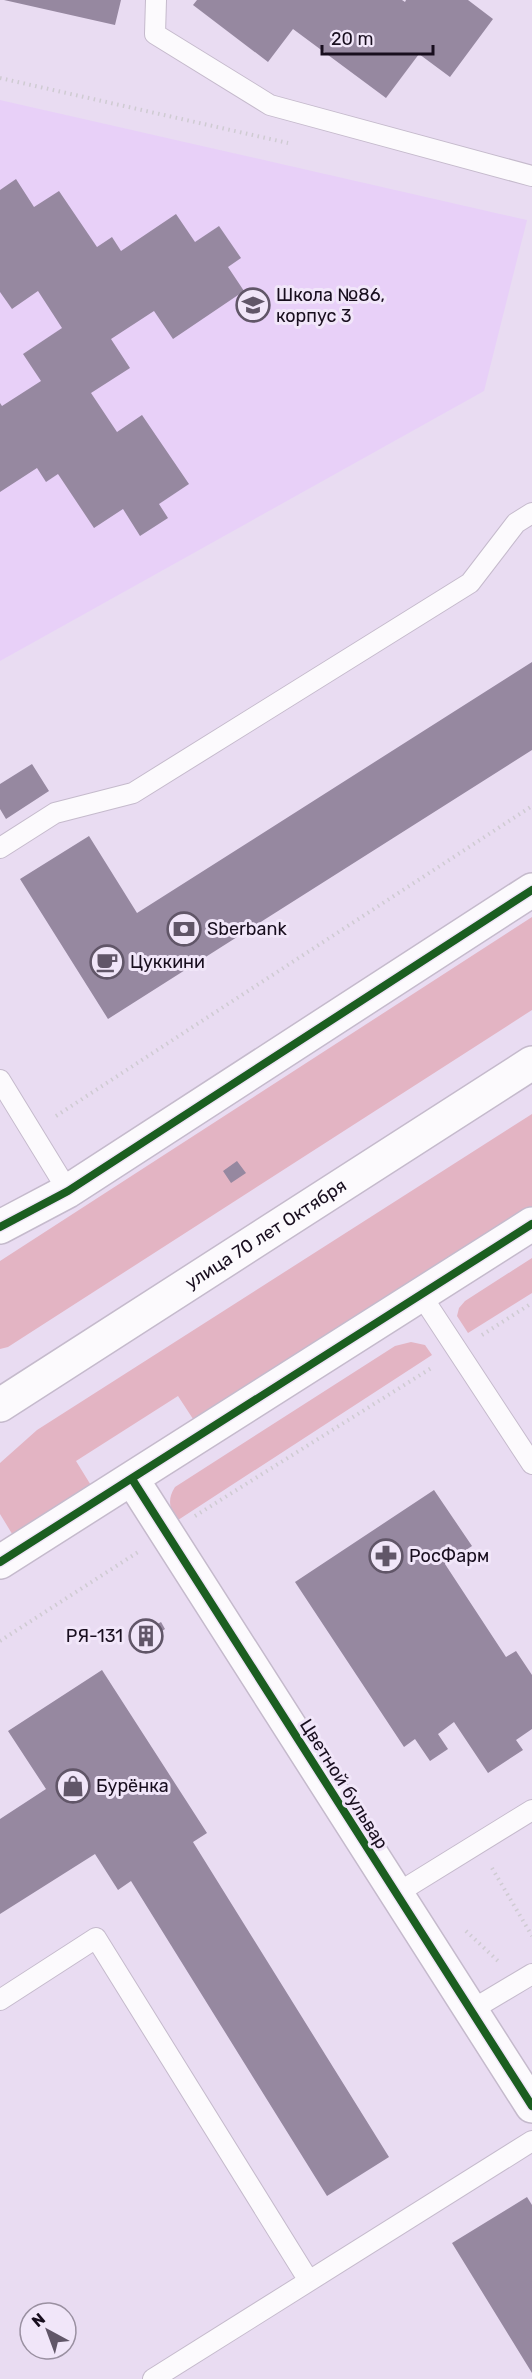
<svg xmlns="http://www.w3.org/2000/svg" width="532" height="2379" font-family="Rubik,sans-serif">
	<style>
		.built { fill: #e8d0f8 }
		.green { fill: #e3b4c3 }
		.building { fill: #9688a0 }
		.lines { fill: none; stroke-linecap: round; stroke-linejoin: round }
		.service-casing { stroke: #c5bacc; stroke-width: 22 }
		.minor-casing { stroke: #c5bacc; stroke-width: 36 }
		.secondary-casing { stroke: #c5bacc; stroke-width: 36 }
		.path { stroke: #cfcbd2; stroke-width: 4; stroke-dasharray: 1.5 4.5; stroke-linecap: butt }
		.service { stroke: #fcfafd; stroke-width: 20 }
		.minor { stroke: #fcfafd; stroke-width: 33 }
		.secondary { stroke: #fcfafd; stroke-width: 33 }
		.cycleway-casing { stroke: #f1e6f9; stroke-width: 11 }
		.cycleway { stroke: #1b5e20; stroke-width: 8 }
		.labels { text-anchor: middle; stroke-width: 6; stroke-linejoin: round; paint-order: stroke }
		.poi-label { font-size: 18px; fill: #180e1e; stroke: #f1e6f9; text-anchor: start }
		.street-label { font-size: 18px; fill: #180e1e; stroke: #f1e6f9 }
	</style>
	<rect width="100%" height="100%" fill="#e9dcf2"/>
	<path class="built" d="M0,100L527,220L484,391L0,661Z"/>
	<path class="green" d="M532,917V1010L8,1347L0,1349V1261Z
		M532,1114V1207L195,1422L178,1396L76,1461L92,1487L14,1537L0,1514V1463L37,1430Z
		M532,1258V1293L468,1333L457,1316L459,1308L465,1301Z
		M411,1342L425,1345L432,1355L175,1522C170,1508 167,1499 175,1487L395,1346Z"/>
	<path class="building" d="M4,0H121L115,25Z
		M197,0H402L405,2L406,0H468L493,19L450,77L419,54L386,98L293,29L268,62L193,5Z
		M16,179L34,207L59,191L97,247L112,237L121,251L176,214L195,242L219,226L241,258L228,267L244,291L173,339L154,311L111,339L130,368L91,393L117,432L142,415L189,484L159,504L168,518L140,536L123,509L94,528L58,474L46,482L37,468L0,492V403L2,406L41,381L23,354L62,328L38,291L12,309L0,292V190Z
		M532,662V750L108,1019L20,879L89,836L137,913Z
		M32,764L49,791L6,819L0,809V784Z
		M237,1161L246,1173L231,1183L223,1171Z
		M434,1490L472,1546L445,1564L506,1657L516,1651L532,1675V1729L516,1740L523,1750L488,1773L454,1722L438,1734L448,1749L430,1761L415,1739L404,1747L295,1582Z
		M161,1622L165,1629L159,1633L154,1626Z
		M148,1631L152,1637L145,1642L141,1635Z
		M102,1670L207,1833L193,1842L389,2157L327,2196L131,1881L118,1890L95,1854L0,1914V1819L46,1789L8,1731Z
		M527,2197L532,2205V2373L452,2243Z"/>
	<g class="lines">
		<g class="service-casing">
			<path id="service" d="M156,0L155,34L270,105L532,176
				M0,848L55,813L133,793L470,583L516,523L532,513
				M0,1080L68,1191
				M421,1295L532,1464
				M396,1894L532,1810
				M0,2000L96,1938L309,2281
				M470,2011L532,1974
				M153,2379L532,2141"/>
		</g>
		<g class="minor-casing">
			<path id="minor" d="M0,1227L68,1191L532,890
				M132,1479L532,2106
				M0,1562L532,1224"/>
		</g>
		<g class="secondary-casing">
			<g id="secondary">
				<path id="s1" d="M0,1405L532,1063"/>
			</g>
		</g>
		<path class="path" d="M0,78L288,143
			M56,1116L532,806
			M482,1335L532,1303
			M195,1516L433,1367
			M0,1641L138,1552
			M492,1868L532,1936
			M466,1931L498,1961"/>
		<use href="#service" class="service"/>
		<use href="#minor" class="minor"/>
		<use href="#secondary" class="secondary"/>
		<g class="cycleway-casing">
			<path id="cycleway" d="M0,1227L68,1191L532,890
				M132,1479L532,2106
				M0,1562L532,1224"/>
		</g>
		<use href="#cycleway" class="cycleway"/>
	</g>
	<defs>
		<g id="school-ring" transform="scale(1.725)"><circle r="9.5" fill="#f1e6f9" stroke="#615668" stroke-width="1.5"/><path d="M0-5L7-2L0 1L-7-2ZM-4 1L0 2.5L4 1V4Q0 6-4 4Z" fill="#615668"/></g>
		<g id="bank-ring" transform="scale(1.725)"><circle r="9.5" fill="#f1e6f9" stroke="#615668" stroke-width="1.5"/><path d="M-6-4H6V4H-6ZM0-2.3a2.3 2.3 0 1 0 0 4.6a2.3 2.3 0 1 0 0-4.6Z" fill="#615668"/></g>
		<g id="cafe-ring" transform="scale(1.725)"><circle r="9.5" fill="#f1e6f9" stroke="#615668" stroke-width="1.5"/><path d="M-5.5-4.5H6V0H3Q3 3.5 0 3.5H-2.5Q-5.5 3.5-5.5 0ZM3-3.2v2h1.7v-2ZM-6 4.5H4V6H-6Z" fill="#615668"/></g>
		<g id="pharmacy-ring" transform="scale(1.725)"><circle r="9.5" fill="#f1e6f9" stroke="#615668" stroke-width="1.5"/><path d="M-2-6h4v4h4v4h-4v4h-4v-4h-4v-4h4Z" fill="#615668"/></g>
		<g id="building-ring" transform="scale(1.725)"><circle r="9.5" fill="#f1e6f9" stroke="#615668" stroke-width="1.5"/><path d="M-4-6H4V6H1V3H-1V6H-4ZM-2.5-4.3h1.7v1.8h-1.7ZM.8-4.3h1.7v1.8H.8ZM-2.5-1h1.7V.8h-1.7ZM.8-1h1.7V.8H.8Z" fill="#615668"/></g>
		<g id="shop-ring" transform="scale(1.725)"><circle r="9.5" fill="#f1e6f9" stroke="#615668" stroke-width="1.5"/><path d="M-5-2.5h2.3a2.7 3.5 0 0 1 5.4 0H5L5.5 6h-11ZM-1.5-2.5h3a1.5 2.3 0 0 0-3 0Z" fill="#615668"/></g>
	</defs>
	<g fill-rule="evenodd">
		<use href="#school-ring" x="253" y="305"/>
		<use href="#bank-ring" x="184" y="929"/>
		<use href="#cafe-ring" x="107" y="962"/>
		<use href="#pharmacy-ring" x="386" y="1556"/>
		<use href="#building-ring" x="146" y="1636"/>
		<use href="#shop-ring" x="73" y="1786"/>
	</g>
	<g class="labels">
		<g class="poi-label">
			<text x="276" y="301">Школа №86,<tspan x="276" dy="21">корпус 3</tspan></text>
			<text x="207" y="935">Sberbank</text>
			<text x="130" y="968">Цуккини</text>
			<text x="409" y="1562">РосФарм</text>
			<text x="123" y="1642" text-anchor="end">РЯ-131</text>
			<text x="96" y="1792">Бурёнка</text>
		</g>
		<g class="street-label">
			<text dy="6" stroke="none"><textPath href="#s1" startOffset="316">улица 70 лет Октября</textPath></text>
			<text transform="translate(344 1784) rotate(58)" y="6">Цветной бульвар</text>
		</g>
	</g>
	<g transform="translate(48 2331) rotate(319)"><circle r="28" fill="#f1e6f9" stroke="#9a90a1" stroke-width="1.5"/>
	<path d="M0-4.5L10 22L0 15L-10 22Z" fill="#615668"/>
	<text y="-9" font-size="16" font-weight="bold" text-anchor="middle" fill="#180e1e">N</text>
	</g>
	<path d="M322 45v9h111v-9" fill="none" stroke="#180e1e" stroke-width="3"/>
	<text x="331" y="45" font-size="18" fill="#180e1e" stroke="#f1e6f9" stroke-width="4.5" paint-order="stroke">20 m</text>
</svg>
